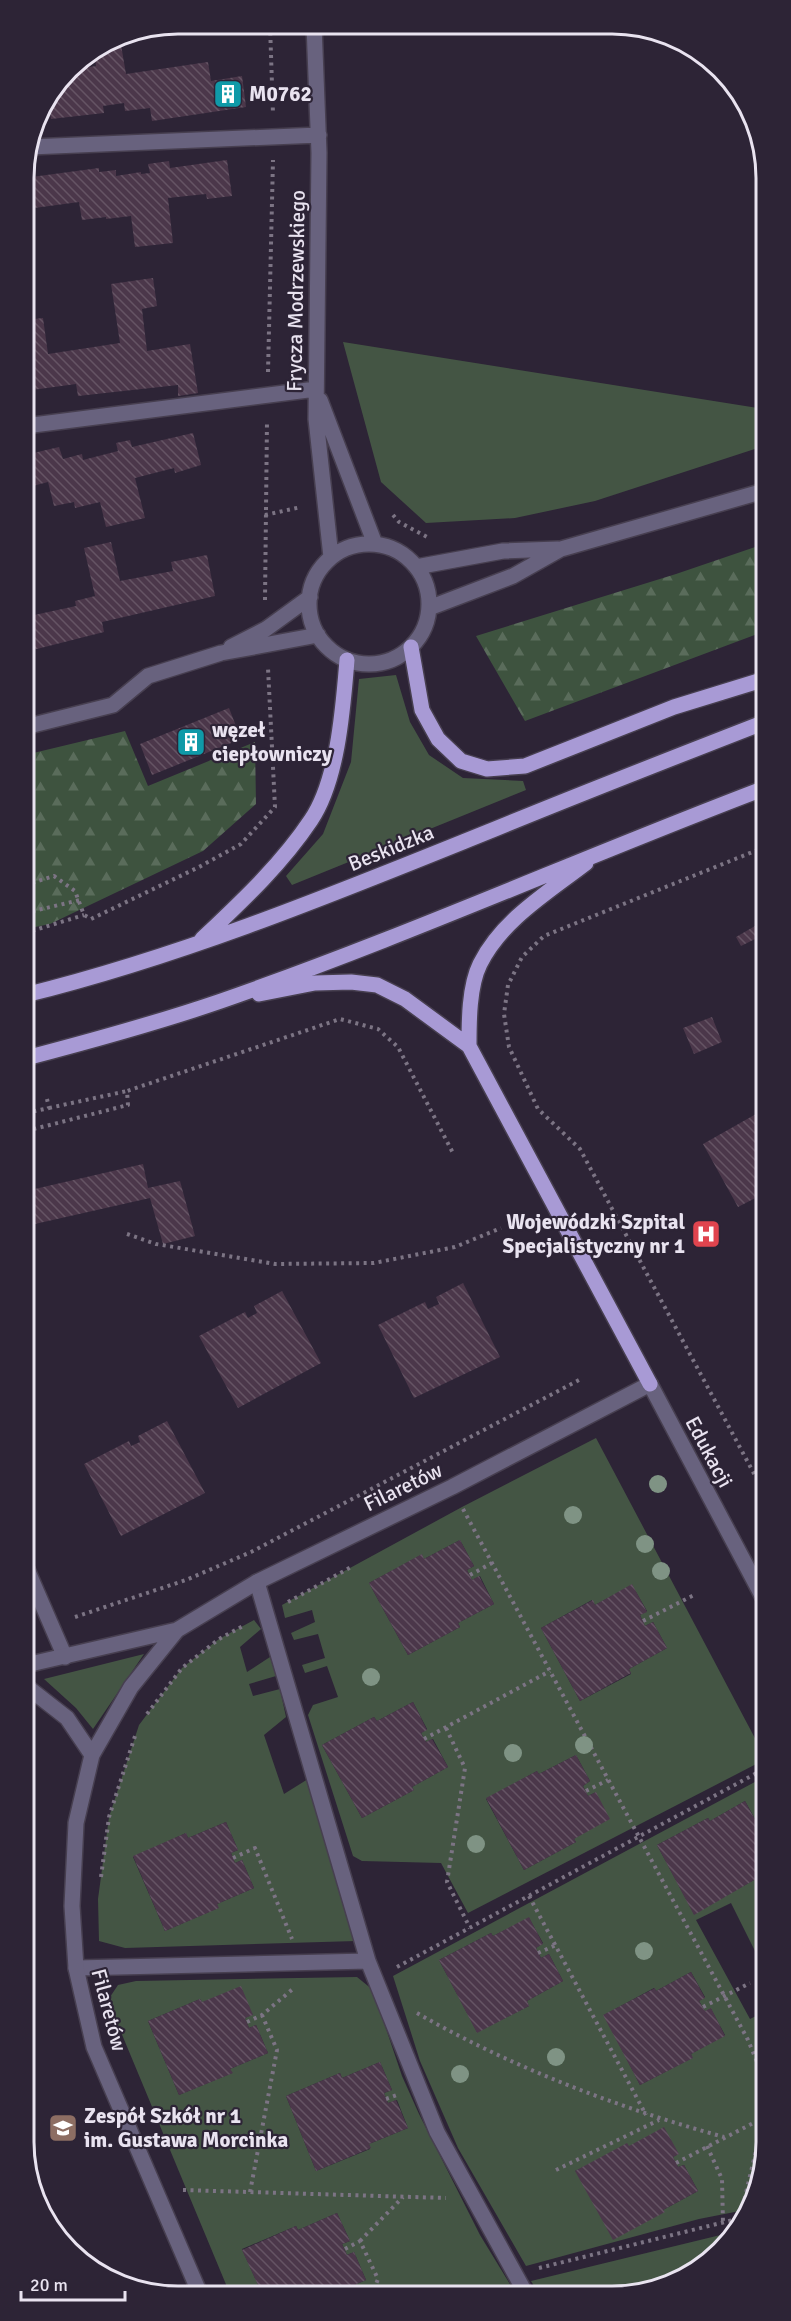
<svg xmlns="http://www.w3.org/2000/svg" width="791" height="2321" font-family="Signika,sans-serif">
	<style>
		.green { fill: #454; fill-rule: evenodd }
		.forest { fill: url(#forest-firs) }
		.building { fill: url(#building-back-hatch) }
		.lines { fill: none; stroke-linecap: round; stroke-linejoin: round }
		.service-casing { stroke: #473f50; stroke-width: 18 }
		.minor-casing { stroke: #473f50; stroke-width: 18 }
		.tertiary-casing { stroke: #473f50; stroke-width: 18 }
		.primary-casing { stroke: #473f50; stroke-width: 18 }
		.path { stroke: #7c7484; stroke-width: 4; stroke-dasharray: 3 4.5; stroke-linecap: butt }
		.service { stroke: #68627e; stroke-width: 15 }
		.minor { stroke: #68627e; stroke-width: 15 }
		.tertiary { stroke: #68627e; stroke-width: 15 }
		.primary { stroke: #a89ad5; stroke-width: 15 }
		.tree { fill: #7f9384 }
		.labels { text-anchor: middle; stroke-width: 4.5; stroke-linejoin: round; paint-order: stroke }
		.poi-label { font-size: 21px; font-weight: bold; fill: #e9e3f0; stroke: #2d2436; text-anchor: start }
		.street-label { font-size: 21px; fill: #e9e3f0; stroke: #2d2436 }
		.rim { fill: none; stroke: #e9e3f0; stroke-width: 3 }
	</style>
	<defs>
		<pattern id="forest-firs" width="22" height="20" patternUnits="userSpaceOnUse" patternTransform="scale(1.5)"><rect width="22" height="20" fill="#3e533f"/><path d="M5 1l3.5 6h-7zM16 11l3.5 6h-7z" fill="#5a6c5b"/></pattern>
		<pattern id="building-back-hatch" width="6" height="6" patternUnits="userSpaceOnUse" patternTransform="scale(1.5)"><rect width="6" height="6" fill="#4b374a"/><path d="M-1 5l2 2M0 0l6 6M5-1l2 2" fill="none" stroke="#655464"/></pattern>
	</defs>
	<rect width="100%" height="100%" fill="#2d2436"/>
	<path class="green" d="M343,342L764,409V446L595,501L515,518L426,523L381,482Z
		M396,675L410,722L429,755L463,778L523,781L526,790L292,885L286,876L323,834L351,762L359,679Z
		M596,1438L766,1759L468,1913L441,1863L362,1861L353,1856L308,1715L313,1705L338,1697L327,1666L305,1673L302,1665L325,1658L318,1634L294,1640L291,1633L315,1622L312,1610L285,1618L282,1605L462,1507ZM460,1540L474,1566L467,1570L472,1580L480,1576L494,1604L458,1623L460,1627L408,1655L369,1583L421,1555L424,1559ZM632,1585L647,1611L640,1615L645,1626L653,1622L667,1648L629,1669L631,1674L580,1701L541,1628L592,1600L595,1605ZM413,1702L427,1729L421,1733L426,1742L433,1739L448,1767L412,1787L414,1790L362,1818L322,1745L374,1717L377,1721ZM576,1755L590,1781L583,1786L588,1796L596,1792L574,1839L576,1842L524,1870L486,1799L537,1771L539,1774Z
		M254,1620L261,1629L240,1647L247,1672L270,1657L276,1676L249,1684L253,1696L280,1689L286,1717L264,1735L284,1794L308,1779L356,1941L125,1948L99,1941L98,1899L109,1817L139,1725L182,1668L219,1639ZM226,1822L238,1850L231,1853L235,1863L242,1860L254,1888L217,1904L218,1908L165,1931L133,1857L186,1833L188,1838Z
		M144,1654L93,1729L76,1708L44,1679Z
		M766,1776V1839L761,1841L754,1830L759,1826L745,1801L710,1821L708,1818L657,1845L694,1914L766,1873V1958L756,1953L731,1903L696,1920L750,2019L766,2011C767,2061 776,2168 750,2209L699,2219L526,2266L458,2148L420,2061L393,1976ZM529,1918L543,1943L536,1948L541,1958L549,1954L563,1981L527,2001L529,2006L477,2032L439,1960L491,1933L493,1936ZM691,1972L705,1997L699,2001L705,2011L711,2009L725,2035L691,2054L692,2058L640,2085L604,2015L654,1988L656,1991ZM629,2146L678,2154L673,2157L678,2167L684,2165L698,2191L663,2210L664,2212L575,2171Z
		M357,1977L373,1990L402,2076L419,2114L480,2235L516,2294H479L476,2289L465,2294H333L366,2280L354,2252L347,2255L342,2244L350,2241L337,2213L298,2230L296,2226L242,2249L262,2294H230L113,2013L110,1997L118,1985L136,1981ZM200,1999L202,2002L253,2014L245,2018L249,2028L256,2025L268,2053L230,2069L232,2073L179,2095L148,2021ZM380,2062L392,2090L384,2093L388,2103L397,2100L408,2128L369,2144L370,2149L316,2171L286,2096L340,2073L342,2078Z
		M737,2231L729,2244L690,2276L643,2294H539L531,2281Z"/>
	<path class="forest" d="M764,544L765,631L525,721L476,636L676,574Z
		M125,731L148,786L255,742L256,804L203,851L50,924L25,929V755Z"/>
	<path class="building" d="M120,39L126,74L208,62L211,81L242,76L246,107L152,121L150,108L125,111L124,103L103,106L104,113L51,119L49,106L42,107L71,70L96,66L94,52L112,41Z
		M227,160L232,196L207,199L206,194L168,198L173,243L135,247L131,216L106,219V217L82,220L79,202L27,209L33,253L24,254V178L99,168V172L116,170V176L141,172V174L150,173L148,164L169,161L170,168Z
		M153,278L157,306L142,309L147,351L190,344L198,393L178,396V385L78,396L76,384L25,391V320L43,318L48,354L120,343L111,284Z
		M193,433L201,465L175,473L174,468L135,478L145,518L106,527L100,502L75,508L74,502L54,506L48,482L25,488V455L59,447L63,459L82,454L83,460L118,451L116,443L130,440L132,447Z
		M111,542L120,581L173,571L171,562L207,555L215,596L102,622L104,632L25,652V617L76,606L75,601L95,596L84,548Z
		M229,708L241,739L152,775L140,744Z
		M755,926L761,936L741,946L736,937Z
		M712,1017L722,1042L694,1054L683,1028Z
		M765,1109V1193L738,1207L703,1144Z
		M143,1164L148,1188L180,1181L195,1236L163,1244L150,1198L26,1226V1191Z
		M765,1228V1260L757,1243L763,1240L759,1231Z
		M463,1283L500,1357L414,1398L378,1325L425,1302L428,1309L439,1304L436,1297Z
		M282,1291L321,1363L238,1408L199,1336L245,1312L248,1318L257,1313L254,1306Z
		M167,1421L205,1493L121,1536L84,1464L129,1441L131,1446L140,1442L138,1436Z
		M460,1540L474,1566L467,1570L472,1580L479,1576L494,1604L458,1623L460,1627L408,1655L369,1583L422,1554L424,1559Z
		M632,1584L647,1612L640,1615L645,1626L653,1622L667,1648L629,1669L631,1673L580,1701L541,1628L593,1600L595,1605Z
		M413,1702L427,1730L421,1733L424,1739L426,1742L432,1739L448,1767L412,1787L414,1790L362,1818L322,1745L374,1717L377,1721Z
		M576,1755L590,1781L583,1786L588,1796L596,1792L610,1819L574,1839L576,1842L524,1870L486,1798L537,1771L539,1774Z
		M745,1801L759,1827L754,1830L761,1841L766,1838V1873L694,1915L657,1845L708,1818L710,1821Z
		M226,1822L238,1850L231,1853L235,1863L242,1860L254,1888L217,1904L219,1908L165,1931L133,1856L186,1833L188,1838Z
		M529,1917L543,1944L536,1948L541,1958L549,1954L563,1981L527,2001L529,2006L477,2033L439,1960L491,1933L493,1936Z
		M691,1972L705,1998L699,2001L705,2011L711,2008L725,2036L691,2054L693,2058L640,2085L603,2015L655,1988L656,1991Z
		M241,1986L253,2015L245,2018L249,2028L256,2025L268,2053L230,2069L233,2073L179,2095L148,2021L200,1999L202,2002Z
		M380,2062L392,2090L384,2093L386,2099L388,2103L396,2100L408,2128L369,2144L371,2148L316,2171L286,2096L340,2073L342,2078Z
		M664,2127L679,2154L673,2157L678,2167L684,2165L698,2191L663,2210L665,2212L613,2240L575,2171L627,2143L629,2146Z
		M337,2213L350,2241L342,2244L347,2255L354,2252L366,2280L333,2294H262L242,2250L296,2226L298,2230Z"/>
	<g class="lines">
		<g class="service-casing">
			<path id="service" d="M26,1567L65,1657
				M257,1582L368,1961
				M76,1968L368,1961L437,2132L526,2294"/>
		</g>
		<g class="minor-casing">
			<path id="minor" d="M314,25L319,153L316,419L331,557
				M30,147L319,135
				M320,400L375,544
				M25,426L316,389
				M309 604a60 60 0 1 1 120 0a60 60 0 1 1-120 0Z
				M416,567L503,551L558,549
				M429,608L513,576L561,549L764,491
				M231,647L266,629L310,597
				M25,727L113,705L148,676L221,653L318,635
				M26,1665L177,1630
				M26,1686L67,1718L92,1755
				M200,2294L94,2047L76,1968L72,1906L76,1823L92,1755L131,1687L177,1630L257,1582L452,1487L650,1384"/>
		</g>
		<g class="tertiary-casing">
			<path id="tertiary" d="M650,1384L766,1603"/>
		</g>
		<g class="primary-casing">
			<path id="primary" d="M411,647L422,710L438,739L461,761L487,769L525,766L674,707L765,679
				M202,939C241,902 281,865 311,820C338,780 343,708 347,660
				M259,994L315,983L351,982L377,985L405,999L469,1046L650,1384
				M25,995C187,955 341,891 495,829C585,792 675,757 765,722
				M469,1046C469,1022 469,986 480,964C502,920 547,893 586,863
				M26,1058C91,1041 157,1023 221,1001C405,937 583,857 765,788"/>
		</g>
		<path class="path" d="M270,25L273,114
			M268,372L273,160
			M265,515L301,507
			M393,515L399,522L429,538
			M265,600L267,421
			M765,847L544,936L522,957L508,985L504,1014L509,1047L538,1109L580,1149L766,1496
			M25,885L54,876L75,891L84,915L91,919L199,867L241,844L275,807L268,668
			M25,913L80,900
			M25,933L84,915
			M49,1108L127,1091
			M26,1113L49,1108L47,1099
			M26,1131L128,1105L127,1091L340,1019L378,1029L398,1047L454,1155
			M127,1234L156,1244L275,1264L374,1263L455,1247L501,1228
			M463,1509L748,2040L767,2086L764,2117L740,2218L724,2248
			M470,1575L492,1563
			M288,1602L353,1566
			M75,1617L186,1580L251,1552L581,1379
			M643,1621L696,1594
			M147,1714L182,1668L219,1639L245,1625
			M446,1728L465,1768L447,1882L470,1928
			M424,1739L550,1671
			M586,1791L608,1780
			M758,1836L766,1832
			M233,1858L255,1848L292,1939
			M101,1877L109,1817L136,1733
			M529,1896L646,2115
			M538,1953L556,1945
			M397,1967L766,1768
			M703,2007L750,1983
			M417,2013C513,2068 619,2108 724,2137
			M247,2022L262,2015L294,1988
			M386,2099L397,2095
			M707,2146L722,2179L723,2223
			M676,2163L763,2118
			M556,2170L659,2120
			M183,2190L446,2198
			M250,2192L277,2050L262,2015
			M360,2241L403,2197
			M345,2249L360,2241L378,2279L372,2294
			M539,2268L745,2217"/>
		<use href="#service" class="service"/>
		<use href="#minor" class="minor"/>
		<use href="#tertiary" class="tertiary"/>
		<use href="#primary" class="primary"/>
	</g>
	<g class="tree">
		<circle cx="658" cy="1484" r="9"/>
		<circle cx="573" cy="1515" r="9"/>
		<circle cx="645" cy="1544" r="9"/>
		<circle cx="661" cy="1571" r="9"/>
		<circle cx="371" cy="1677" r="9"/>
		<circle cx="584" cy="1745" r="9"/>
		<circle cx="513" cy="1753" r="9"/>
		<circle cx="476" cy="1844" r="9"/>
		<circle cx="644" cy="1951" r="9"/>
		<circle cx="556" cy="2057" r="9"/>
		<circle cx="460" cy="2074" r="9"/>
	</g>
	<defs>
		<g id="building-square" transform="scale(1.5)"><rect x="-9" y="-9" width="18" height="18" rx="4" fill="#0f9aa8" stroke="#2d2436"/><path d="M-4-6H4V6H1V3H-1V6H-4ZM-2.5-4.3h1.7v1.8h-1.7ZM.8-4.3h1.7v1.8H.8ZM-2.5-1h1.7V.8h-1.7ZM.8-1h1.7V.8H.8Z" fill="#fff"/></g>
		<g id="hospital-square" transform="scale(1.5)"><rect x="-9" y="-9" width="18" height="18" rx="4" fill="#e0444e" stroke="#2d2436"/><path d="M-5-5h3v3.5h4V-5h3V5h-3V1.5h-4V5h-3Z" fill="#fff"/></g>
		<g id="school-square" transform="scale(1.5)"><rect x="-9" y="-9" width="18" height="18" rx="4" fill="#8d6e63" stroke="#2d2436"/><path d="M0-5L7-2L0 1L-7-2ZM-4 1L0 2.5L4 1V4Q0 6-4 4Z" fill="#fff"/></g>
	</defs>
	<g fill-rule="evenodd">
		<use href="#building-square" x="228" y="94"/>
		<use href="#building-square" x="191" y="742"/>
		<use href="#hospital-square" x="706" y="1234"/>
		<use href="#school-square" x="63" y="2128"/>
	</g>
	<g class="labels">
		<g class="poi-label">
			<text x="249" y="101">M0762</text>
			<text x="212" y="737">węzeł<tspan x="212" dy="24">ciepłowniczy</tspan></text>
			<text x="685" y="1229" text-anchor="end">Wojewódzki Szpital<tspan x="685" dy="24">Specjalistyczny nr 1</tspan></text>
			<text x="84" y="2123">Zespół Szkół nr 1<tspan x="84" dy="24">im. Gustawa Morcinka</tspan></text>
		</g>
		<g class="street-label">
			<text transform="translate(296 291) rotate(-89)" y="7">Frycza Modrzewskiego</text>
			<text transform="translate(391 848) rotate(-22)" y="7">Beskidzka</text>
			<text transform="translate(709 1452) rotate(62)" y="7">Edukacji</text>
			<text transform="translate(403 1487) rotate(-26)" y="7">Filaretów</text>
			<text transform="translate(109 2010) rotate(75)" y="7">Filaretów</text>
		</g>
	</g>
	<path d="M0 0H791V2321H0ZM178 34H612A144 144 0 0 1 756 178V2142A144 144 0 0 1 612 2286H178A144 144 0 0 1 34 2142V178A144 144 0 0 1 178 34Z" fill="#2d2436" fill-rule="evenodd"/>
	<path class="rim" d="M178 34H612A144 144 0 0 1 756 178V2142A144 144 0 0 1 612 2286H178A144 144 0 0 1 34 2142V178A144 144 0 0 1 178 34Z"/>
	<path d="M21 2291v9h104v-9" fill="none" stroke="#e9e3f0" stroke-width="3"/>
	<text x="30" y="2291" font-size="18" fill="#e9e3f0" stroke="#2d2436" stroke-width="4.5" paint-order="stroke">20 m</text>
</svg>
